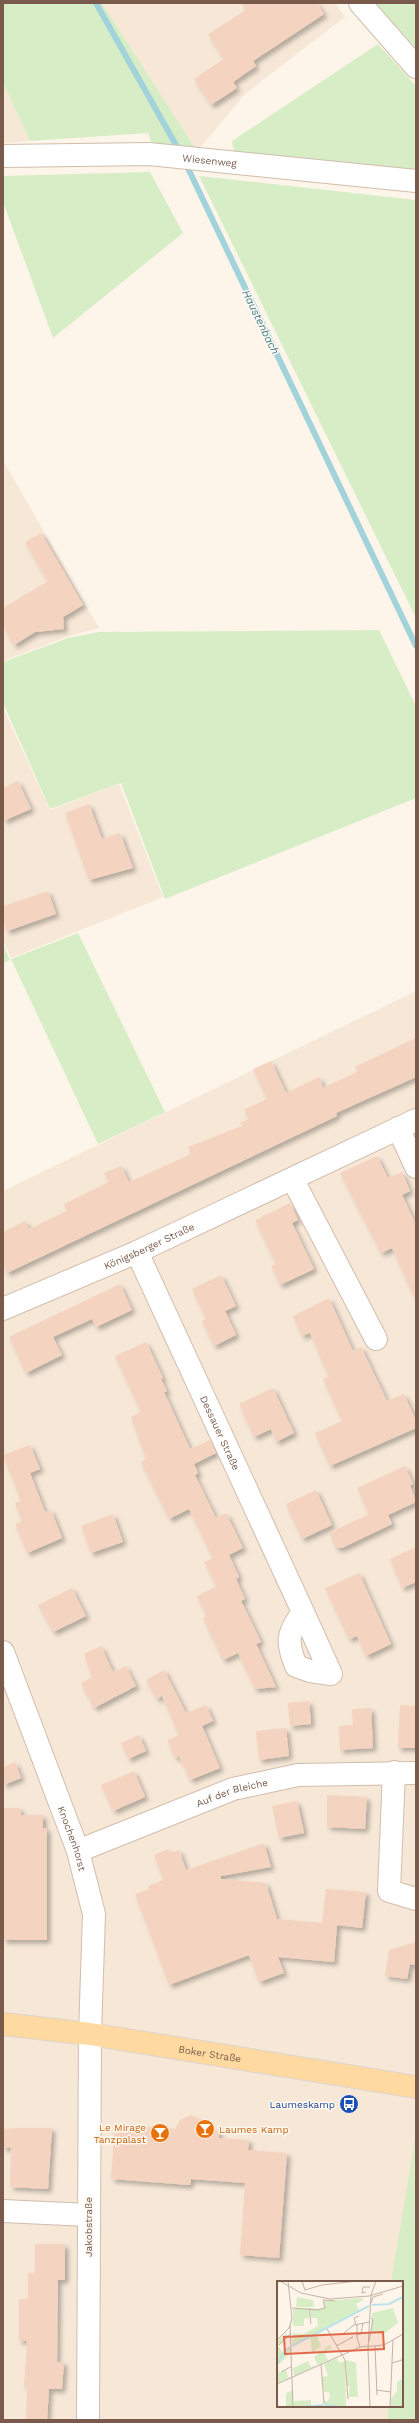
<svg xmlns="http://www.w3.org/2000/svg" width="419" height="2423" font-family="'Work Sans',sans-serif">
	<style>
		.residential { fill: #f6e7d7; fill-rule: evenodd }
		.green { fill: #d7edc6 }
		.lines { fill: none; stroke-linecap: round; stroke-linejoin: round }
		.stream { stroke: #a2d3db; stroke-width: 6 }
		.building { fill: #f4d4c0; filter: url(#shadow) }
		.minor-casing { stroke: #d1bdad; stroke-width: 24 }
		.major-casing { stroke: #dcd4d0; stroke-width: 24 }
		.minor { stroke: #fff; stroke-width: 22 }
		.major { stroke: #fed9a0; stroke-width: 22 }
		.labels { text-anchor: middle; stroke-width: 3; stroke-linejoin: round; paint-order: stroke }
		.street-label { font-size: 10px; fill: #7a5b4b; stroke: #fff9f1 }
		.transit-label { font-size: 10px; fill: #164399; stroke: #fff9f1; text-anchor: end }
		.food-label { font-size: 10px; fill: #c56008; stroke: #fff9f1; text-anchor: end }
		.water-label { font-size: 11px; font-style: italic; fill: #3f7c87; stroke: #fff9f1 }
		.inset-river { fill: none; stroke: #bce3e9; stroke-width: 2 }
		.inset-road { fill: none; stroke: #c5b2a5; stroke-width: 1 }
		.view { fill: #e1694a; fill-opacity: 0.15; stroke: #e1694a; stroke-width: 2 }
		.inset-edge { fill: none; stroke: #7a5b4b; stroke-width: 2 }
	</style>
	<defs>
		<filter id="shadow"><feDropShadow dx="3.5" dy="3.5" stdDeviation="2" flood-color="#0004"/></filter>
	</defs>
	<rect width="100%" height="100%" fill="#fdf5e9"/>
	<path class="residential" d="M102,3H335L345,17L246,93L197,151Z
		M3,83L30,141L3,143Z
		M3,460L99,628L66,637L3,661Z
		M3,708L50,810L119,784L163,897L11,958L3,940Z
		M416,991V2420H3V1191ZM278,2282H402V2406H278Z"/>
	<path class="green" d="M3,3H102L197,151L152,145L148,133L30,141L3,83Z
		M365,3H416V60Z
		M378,44L416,86V170L234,152L232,141Z
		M150,172L183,233L53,338L3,202V176Z
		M199,176L416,200V618Z
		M379,630L416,706V798L165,899L121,783L50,809L3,703V662L68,638L99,632Z
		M78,933L165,1112L98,1144L11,959Z
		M3,945L10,960L3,963Z
		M416,2134V2420H388V2406H402V2282H391Z"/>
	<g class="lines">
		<path class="stream" d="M96,3L180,152
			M185,162L416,646"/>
	</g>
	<path class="building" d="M241,3H317L324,14L253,61L256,66L233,82L237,88L211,105L194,79L224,59L208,34L246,10Z
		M41,533L83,605L63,617L64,629L35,632L14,645L3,626V608L48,581L25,542Z
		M18,781L31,809L3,821V788Z
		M89,804L102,839L120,833L133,868L89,880L65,813Z
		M48,891L56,914L7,931L3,920V906Z
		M416,1038V1077L336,1113L337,1116L7,1273L3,1265V1232L25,1221L29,1229L67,1211L64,1204L109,1182L104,1173L121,1166L129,1182L191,1154L188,1147L242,1126L240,1123L249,1119L244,1110L267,1099L253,1069L271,1061L286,1093L319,1077L323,1088L357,1072L355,1067Z
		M377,1156L388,1178L402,1172L410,1191L402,1195L416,1225V1301L392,1248L381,1253L340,1173Z
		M290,1203L298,1220L292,1223L314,1269L280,1285L271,1266L276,1264L255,1220Z
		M221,1275L236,1306L225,1311L236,1335L214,1346L202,1321L206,1319L192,1289Z
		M120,1284L132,1310L96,1327L92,1319L53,1337L62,1355L26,1373L9,1337Z
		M329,1298L353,1351L361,1347L387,1401L404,1394L416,1421V1428L330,1466L315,1433L342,1421L323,1379L329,1377L310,1333L302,1336L293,1316Z
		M146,1342L163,1378L161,1379L167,1391L164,1392L190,1449L210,1440L216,1453L194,1464L198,1473L195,1475L216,1518L226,1513L243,1548L229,1555L239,1577L236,1579L245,1599L241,1601L261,1642L256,1644L276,1687L255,1689L238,1653L223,1660L203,1618L207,1616L197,1596L217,1586L204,1562L213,1558L189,1509L169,1519L141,1462L146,1459L131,1417L141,1412L115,1356Z
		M273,1388L294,1433L276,1442L271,1429L254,1437L239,1404Z
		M30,1445L40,1469L30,1473L45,1512L51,1510L62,1538L27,1553L15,1524L22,1521L15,1503L21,1501L3,1455Z
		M405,1466L413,1484L410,1485L416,1502L388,1515L392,1524L342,1548H336L329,1533L369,1514L357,1488Z
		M316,1490L332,1525L302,1539L286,1504Z
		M113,1514L123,1542L91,1553L81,1526Z
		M416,1547V1582L402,1588L390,1559Z
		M359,1573L391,1644L366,1656L357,1636L349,1639L325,1588Z
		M72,1588L86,1616L53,1632L38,1605Z
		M101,1646L113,1672L126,1666L136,1686L94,1708L81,1683L92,1677L84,1654Z
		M164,1670L186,1713L206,1705L213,1721L202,1726L220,1768L190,1780L179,1756L175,1758L167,1740L179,1735L162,1696L157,1699L146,1680Z
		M309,1701L311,1724L290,1726L288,1703Z
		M400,1705L416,1706V1748H398Z
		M371,1708L373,1748L340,1750L339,1726L353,1725L352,1709Z
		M286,1728L289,1756L259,1760L256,1731Z
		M139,1735L146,1751L128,1759L121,1743Z
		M15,1762L21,1778L3,1785V1767Z
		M134,1771L145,1797L113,1811L101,1785Z
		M327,1795L367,1797L365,1829L327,1827Z
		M297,1801L304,1833L279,1838L272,1806Z
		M3,1808H20L21,1815H43V1828H47V1940H3Z
		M264,1843L271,1867L221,1876V1879L266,1883L277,1919L322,1923L326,1889L366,1892L362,1928L337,1925L334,1962L278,1957L284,1973L259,1982L249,1955L169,1985L135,1894L149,1889L148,1886L163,1880L154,1855L168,1849L170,1853L179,1850L186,1870Z
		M416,1942V1965L410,1964L407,1979L385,1976L389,1950Z
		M190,2115L199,2119L206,2129L219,2130V2138L249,2140L248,2150L287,2153L279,2258L240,2255L245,2183L191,2179L190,2185L111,2179L115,2125L175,2129L180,2120Z
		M21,2128H52L48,2189L10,2187L11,2148H3V2129Z
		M35,2244H65V2280H58L57,2362H64L62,2389H49L47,2420H26L27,2387H24L27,2341H19V2299H28V2273H35Z"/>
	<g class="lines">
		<g class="minor-casing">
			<g id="minor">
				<path d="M360,3L416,67"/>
				<path id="s1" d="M3,156L149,154L416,181"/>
				<path d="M398,1128L416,1167"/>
				<path d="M293,1180L376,1339"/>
				<path id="s2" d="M137,1252L303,1612C287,1634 286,1641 296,1666L310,1671L331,1674L303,1612"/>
				<path id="s3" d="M3,1309L137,1252L416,1120"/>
				<path id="s4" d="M3,1652L78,1851L94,1914L90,2034L88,2420"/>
				<path d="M394,1772L389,1891L416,1899"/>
				<path id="s5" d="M78,1851L233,1789L298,1775L416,1773"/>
				<path d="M3,2211L88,2215"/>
			</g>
		</g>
		<g class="major-casing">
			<g id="major">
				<path id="s6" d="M3,2024L90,2034L416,2087"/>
			</g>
		</g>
		<use href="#minor" class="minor"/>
		<use href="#major" class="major"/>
	</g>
	<defs>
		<g id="bus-disc" transform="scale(1)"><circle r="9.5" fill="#1a4fb4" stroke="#fff9f1"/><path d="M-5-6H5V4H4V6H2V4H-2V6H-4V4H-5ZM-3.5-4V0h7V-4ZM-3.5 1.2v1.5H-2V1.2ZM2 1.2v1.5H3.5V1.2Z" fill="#fff"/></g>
		<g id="bar-disc" transform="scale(1)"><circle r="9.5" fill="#e8710a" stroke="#fff9f1"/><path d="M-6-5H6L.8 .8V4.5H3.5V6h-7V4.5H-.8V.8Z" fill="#fff"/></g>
	</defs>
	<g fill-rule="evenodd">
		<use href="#bus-disc" x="349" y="2104"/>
		<use href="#bar-disc" x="205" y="2129"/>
		<use href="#bar-disc" x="160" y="2133"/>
	</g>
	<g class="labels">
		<g class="street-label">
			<text dy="4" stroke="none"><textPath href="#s1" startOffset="207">Wiesenweg</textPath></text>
			<text dy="4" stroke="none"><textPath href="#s3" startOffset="159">Königsberger Straße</textPath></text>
			<text dy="4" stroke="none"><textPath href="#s2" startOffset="199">Dessauer Straße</textPath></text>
			<text dy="4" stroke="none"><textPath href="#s5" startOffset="165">Auf der Bleiche</textPath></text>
			<text dy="4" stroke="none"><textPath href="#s4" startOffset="199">Knochenhorst</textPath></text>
			<text dy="4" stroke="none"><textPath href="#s6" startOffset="209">Boker Straße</textPath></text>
			<text transform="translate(88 2227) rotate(-90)" y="4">Jakobstraße</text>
		</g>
		<g class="transit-label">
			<text x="335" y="2108">Laumeskamp</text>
		</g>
		<g class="food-label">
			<text x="146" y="2131">Le Mirage<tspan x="146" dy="12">Tanzpalast</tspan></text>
			<text x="219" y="2133" text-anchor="start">Laumes Kamp</text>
		</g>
		<g class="water-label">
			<text transform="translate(261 322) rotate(64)" y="4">Haustenbach</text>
		</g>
	</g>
	<g transform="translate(277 2281)">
		<rect width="126" height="126" fill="#fdf5e9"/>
		<path d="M20,16L36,19L37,26H19ZM86,17V19L79,23L82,29L15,65L16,52L26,53L41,45L40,37H34L33,27L47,28V20ZM31,27L32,37L27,38V45H16V28ZM116,27L121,42L108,52H94L95,32ZM9,52L11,55L1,65L6,71L14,65V72L0,85V60ZM39,53L44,65L35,72L33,56ZM53,64L55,67L47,71L51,79L41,84L37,76ZM60,77L62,82L68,80L69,126H47V120H51L53,115L52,111H47L45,96L51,95L47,83ZM69,79L79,82L81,116H71L73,105H70ZM31,80L34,86L41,84L17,95L16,87ZM0,87L3,92L9,89L11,96H15L0,102ZM126,97V126H114V118L120,110V101ZM16,109V126H9V112ZM34,119V125L47,124L16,126L17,120Z" fill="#d7edc6"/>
		<path class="inset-river" d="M95,24L112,23L126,16M15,65L92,25M0,83L8,70L13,66M48,124L62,126M26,126L46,124"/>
		<path class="inset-road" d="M3,0L24,12L53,18L92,15L126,5M25,0L28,9L45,4L80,0M89,11L85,12L86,6H93M94,14L99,0M94,22L96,16L106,13M15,27L40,29L48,27L46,19L58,20M32,27L34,43M13,44L16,126M79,44L77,37L82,35M80,44V57L83,66M50,48L68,79L71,118M67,52L77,44L93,41M80,53H84L86,42M0,59L12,47L15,38L11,0M92,60L96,39L94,37M2,64L14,52M59,65L76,56L73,57M98,65L100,114M115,82L125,79L126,72M44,83L47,123M4,91L15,85M0,103L83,66L107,64L126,53M99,109L114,111M93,126L91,68L94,14M113,126L116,59"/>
		<path class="view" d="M106,51L107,68L8,73L7,56Z"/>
		<rect width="126" height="126" class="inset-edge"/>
	</g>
	<rect width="419" height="2423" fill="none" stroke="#7a5b4b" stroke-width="8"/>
</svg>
